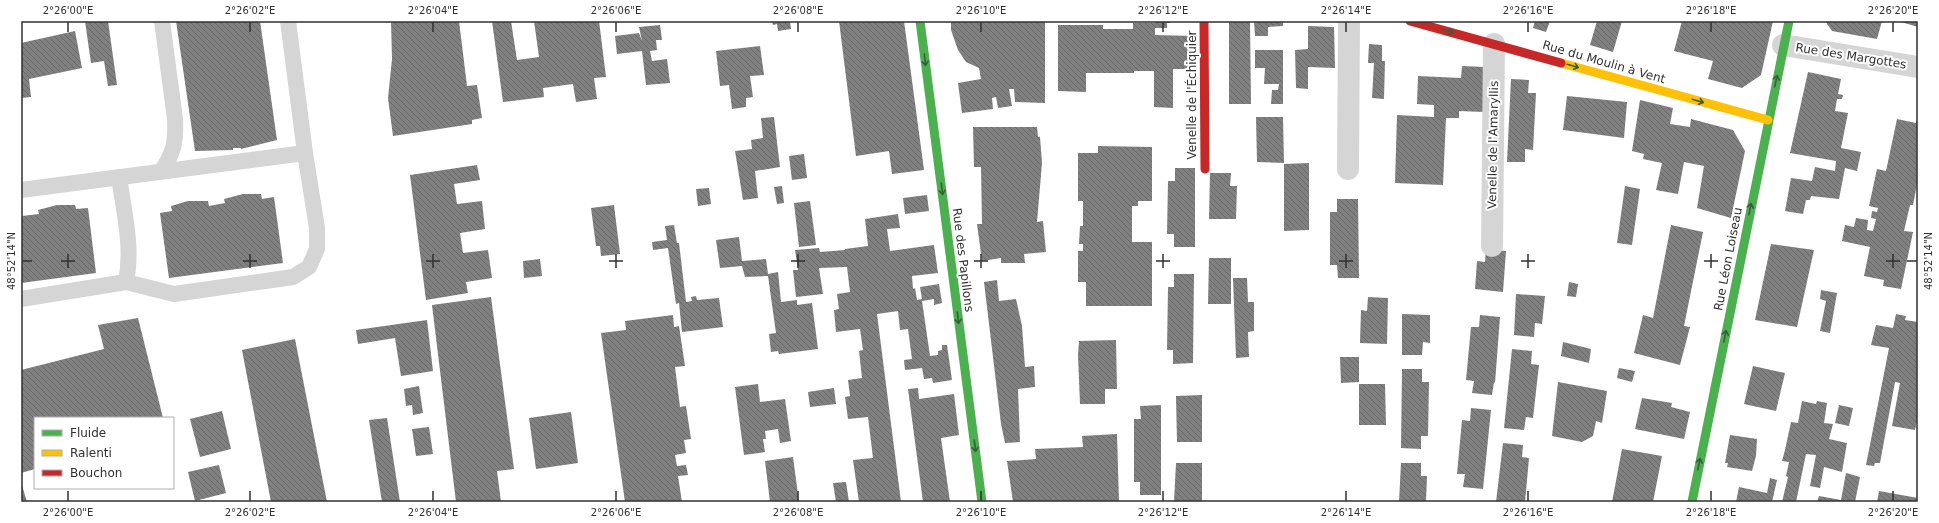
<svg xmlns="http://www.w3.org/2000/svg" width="1939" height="523" font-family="'DejaVu Sans',sans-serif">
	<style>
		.building { fill: url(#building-back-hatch) }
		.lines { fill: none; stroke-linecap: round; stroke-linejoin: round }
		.lane { stroke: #d5d5d5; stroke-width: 16 }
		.street { stroke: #d5d5d5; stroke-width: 22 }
		.fast { stroke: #4caf50; stroke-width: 9 }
		.slow { stroke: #ffc107; stroke-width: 9 }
		.jam { stroke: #c62828; stroke-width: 9 }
		.oneway { stroke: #3a5d3c }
		.ticks { fill: none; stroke: #313131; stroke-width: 1.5 }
		.labels { text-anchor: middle; stroke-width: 4; stroke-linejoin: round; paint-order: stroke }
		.street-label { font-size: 12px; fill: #313131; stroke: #fff }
		.neatline { fill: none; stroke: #313131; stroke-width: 1.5 }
		.ticks-label { font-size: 10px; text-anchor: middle; fill: #313131 }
	</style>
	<defs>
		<pattern id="building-back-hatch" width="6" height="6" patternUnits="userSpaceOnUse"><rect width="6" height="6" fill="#808080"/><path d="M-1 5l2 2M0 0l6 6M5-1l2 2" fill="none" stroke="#696969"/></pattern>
	</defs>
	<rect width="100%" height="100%" fill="#fff"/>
	<path class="building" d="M85,21H108L117,85L108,86L104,61L91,63Z
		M176,21H260L277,140L241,149V148H233V150L195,151Z
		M391,21H459L467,86L477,85L482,118L472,120V124L393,136L388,98L392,59Z
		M492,21H511L517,60L539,57L534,21H599L606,77L594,78L597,99L576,102L573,84L543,88L544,97L503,102Z
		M772,21H790L791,29L778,31L777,24L773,25Z
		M839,21H904L924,170L892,174L889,151L856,156Z
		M951,21H1045V103L1015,102L1014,89H1009L1012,106L998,108L996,97L992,98L993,109L962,113L958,83L981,79L979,68L966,62L958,50L951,30Z
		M1155,21H1170V23H1167V28H1155V35L1193,36V69H1173V108L1154,107V71H1134V73H1086V92L1058,91V25H1103V29H1133V23H1155Z
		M1229,21H1250L1251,104H1229Z
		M1254,21H1283V26L1268,27V36H1255Z
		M1535,21H1550L1546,32L1533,28Z
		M1597,21H1622L1613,52L1590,45Z
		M1682,21H1714L1718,23L1719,21H1773L1761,75L1742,88L1708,79L1713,61L1674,51Z
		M1825,21H1882L1877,39L1832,31Z
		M1902,21H1918V27L1901,22Z
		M660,25L662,40H656L657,50L650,51L652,61L667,59L670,83L646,85L642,51L617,54L615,36L639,33L642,41L639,27Z
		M1308,26L1334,27L1335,68L1308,67V89L1296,88L1295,50L1308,49Z
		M75,31L82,68L29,79L31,97L21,98V43Z
		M1369,44L1382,45V61H1385L1384,99L1372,98L1374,63H1368Z
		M760,46L764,75L750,76L753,97L746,98V107L732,109L729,85L720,86L716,51Z
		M1255,50H1283V104H1271L1272,90H1278L1279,84H1264L1265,68H1255Z
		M1462,66L1485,67L1484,112L1459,111V118H1446L1443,185L1395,183L1397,115L1434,117V105L1417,104L1418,76L1461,78Z
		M1808,72L1841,79L1838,94L1843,95L1842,99H1837L1835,111L1848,113L1841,148L1861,152L1857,171L1845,168L1839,199L1811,196L1810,200H1806L1803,214L1785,211L1791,178L1812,181L1815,167L1835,171L1836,161L1790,153Z
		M1511,79L1529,80L1528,93H1536L1533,150L1525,149V162H1507Z
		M1567,96L1627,102L1624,138L1563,130Z
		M1640,100L1673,108L1670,124L1690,127L1691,119L1733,130L1745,151L1731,218L1697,208L1704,166L1684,162L1678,194L1656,190L1662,163L1643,159L1644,154L1632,151Z
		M1918,114V179L1913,205H1910L1904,231L1913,232L1901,289L1883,286L1884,280L1864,276L1870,247L1842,241L1845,225L1854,227L1856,218L1868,220L1867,230L1873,231L1876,219L1871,218L1872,211L1877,212L1878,208L1869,206L1877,169L1886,171L1897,119L1916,123Z
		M774,117L780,167L755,171L758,198L743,200L735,151L752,149L751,140L763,138L761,118Z
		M1256,117H1283L1284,163L1257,162Z
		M973,127H1037L1038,137H1040L1042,163L1037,222L1043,221L1046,252L1024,254L1025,263H1001V258L982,261L977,224H982L981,167H974Z
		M1098,146L1152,147V201H1138V206H1132V242H1152V306H1086V282H1078V251H1083V244H1079L1080,226H1083V201H1078V153H1098Z
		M804,154L807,178L792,180L789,156Z
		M1309,163V230L1284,231V164Z
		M477,165L480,180L454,184L457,204L482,201L485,229L460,233L463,253L488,250L492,278L466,282L468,293L426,300L410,175Z
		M1175,168H1195V247H1174V234H1167L1168,181H1175Z
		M1210,173H1231L1230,186H1237L1236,219H1209Z
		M782,186L784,203L777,204L774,187Z
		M1625,186L1640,189L1632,245L1617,243Z
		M709,188L711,204L698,206L696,189Z
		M243,194H261L262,199L274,197L283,263L169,278L160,213L172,211L171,206L188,201H208L209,206L225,203L224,199Z
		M927,195L929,211L905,214L903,198Z
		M1337,199H1358L1359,278H1338L1337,265H1330V212H1337Z
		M810,201L816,245L799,247L794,203Z
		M57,205H75L76,209L88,208L96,273L21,283V213L22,216L39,214L38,210Z
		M614,205L620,254L601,256L600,246H596L591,208Z
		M898,214L900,228L887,229L890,251L934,245L938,273L912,276L913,289L915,288L917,300L922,299L920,287L939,284L942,303L934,305V299L922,301L930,356L938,355V351L942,350V345H947L952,380L933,383L932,378L924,379L922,368L905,370L904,360L912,359L908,329L900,330L898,311L877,314L901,502H859L853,460L873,458L868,417L848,419L845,397L850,396L848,380L862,378L859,351L863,350L860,329L836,332L834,310L839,309L837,294L850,292L847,267L819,268L823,294L796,297L793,270H798L795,250L819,248L820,252L845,250V249L868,246L865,219Z
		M674,225L677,243H679L686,302L692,301L691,297L696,296L697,300L719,298L723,327L682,332L679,303L676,304L668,248L653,250L652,242L667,240L665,226Z
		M1671,225L1703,232L1684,326L1690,327L1680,365L1634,353L1643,315L1653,318Z
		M739,237L742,261L766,259L768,274L778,272L781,302L797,300V305L812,303L818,349L779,354L778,351L771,352L769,334L776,333L768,276L745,277L742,266L720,268L716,240Z
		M1771,244L1814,250L1797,327L1755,320Z
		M1486,249L1506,251L1503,292L1475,289L1477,261L1485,262Z
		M1209,258H1231V304H1208Z
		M540,259L542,276L524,278L523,261Z
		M1174,274H1194L1193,363L1173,364V350H1167L1168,287H1174Z
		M1233,278H1247L1248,302H1254V331L1248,332L1249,357L1236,358Z
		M997,280L999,301L1016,299L1022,326L1025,367L1034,366L1035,387L1018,389L1020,442L1005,443L1001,424L984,282Z
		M1569,282L1578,284L1576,297L1567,296Z
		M1821,290L1837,293L1830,333L1820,331L1826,301L1820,299Z
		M1516,294L1545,296L1542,324L1535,323L1534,337L1514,335Z
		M491,297L514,469L497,471L501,502H456L432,305Z
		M1368,297L1388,298L1387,344L1360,343L1361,310L1367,311Z
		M1402,314L1430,315V343L1423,342L1422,355H1402Z
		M1896,314L1906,316L1905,320L1918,322V417L1915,430L1892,426L1900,383L1895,382L1880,463H1875L1874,466L1866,465L1889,348L1871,345L1876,325L1893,328Z
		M673,315L674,327L679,326L685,366L675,367L680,407L686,406L691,439L684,440L686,453L675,455L677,466L686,465L688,475L678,476L682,502H625L601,333L626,330L625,321Z
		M1480,315L1500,317L1495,383L1494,382L1492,395L1472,393L1474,381L1466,380L1471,327H1479Z
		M138,318L163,418H35V469L21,473V370L104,349L98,325Z
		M427,320L433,371L401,376L395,338L358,344L356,330Z
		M295,339L327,502H271L242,350Z
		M1116,340L1117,389H1105V404H1080L1078,355L1079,341Z
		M1563,342L1591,349L1589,363L1561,356Z
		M1512,349L1532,351L1531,364L1539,365L1533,418L1526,417L1524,430L1504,428Z
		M1340,357H1359V382L1341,383Z
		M1753,366L1785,373L1776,411L1744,404Z
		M1619,368L1635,371L1632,382L1617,378Z
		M1402,369H1422V382H1429L1428,436H1421V449L1401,448Z
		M1558,382L1607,391L1602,423L1596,421L1593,436L1582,442L1552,436Z
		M758,384L760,402L785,399L791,441L780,443L778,429L765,431L766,439H763L765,452L744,455L735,387Z
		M1359,384H1385L1386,425H1359Z
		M419,386L423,413L413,415L412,405L406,406L404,389Z
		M834,388L836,404L810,407L808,392Z
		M918,388L919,399L954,394L959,435L941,438L950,502H923L908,389Z
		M1202,395V442H1177L1176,396Z
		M1642,398L1672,403L1671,407L1690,412L1684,439L1635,429Z
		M1802,401L1816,404L1817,401L1827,403L1824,423L1833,424L1829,439L1847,443L1842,472L1824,467L1820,488L1810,486L1816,455L1806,454L1796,502H1782L1788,477L1786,476L1789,462L1782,461L1785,450L1791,422L1798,423Z
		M1161,405V495H1140V482H1134V419H1141L1140,406Z
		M1839,405L1853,408L1849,426L1835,423Z
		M1471,408L1491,410L1483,489L1463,487L1465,474H1457L1462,420L1470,421Z
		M222,411L231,449L200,457L190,419Z
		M571,412L578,463L536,469L529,418Z
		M387,418L400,502H382L369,420Z
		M429,427L433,454L416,456L412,429Z
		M1117,434L1119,502H1013L1007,461L1036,459L1035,449L1083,447L1082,436Z
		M1730,435L1757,439L1756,456L1752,471L1727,467L1728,463H1725Z
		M1503,443L1523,445L1522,457L1529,458L1525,502H1496Z
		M1622,449L1662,456L1653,502H1612Z
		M793,457L799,502H770L765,461Z
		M1176,463H1202V502H1174Z
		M1401,463H1421V476H1427L1426,502H1399Z
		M219,465L226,493L195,501L188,472Z
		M1846,473L1860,477L1855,502H1817L1819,496L1841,500Z
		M1770,478L1777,480L1772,502H1736L1739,487L1767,493Z
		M21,482L27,502H21Z
		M846,482L849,502H836L833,483Z
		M1879,491L1918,498V502H1877Z"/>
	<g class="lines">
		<path class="lane" d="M161,172C174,152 176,143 175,119L162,21
			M119,177C124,212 133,248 126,282
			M21,190L305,153
			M21,299L126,282L174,294L293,277L309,267L317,249V228L305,153L288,21"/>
		<path class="street" d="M1783,45L1918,67
			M1348,169L1349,21
			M1492,246L1494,44"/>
		<path class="fast" d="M920,21L982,502
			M1692,502L1789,21"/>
		<path class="slow" d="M1561,63L1768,120"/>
		<path class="jam" d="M1204,21L1205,169
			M1410,21L1561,63"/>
	</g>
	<defs><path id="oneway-shaft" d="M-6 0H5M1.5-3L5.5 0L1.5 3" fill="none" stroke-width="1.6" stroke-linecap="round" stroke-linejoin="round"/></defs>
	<g class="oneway">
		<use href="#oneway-shaft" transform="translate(1448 31) rotate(15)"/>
		<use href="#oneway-shaft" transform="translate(925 60) rotate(83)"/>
		<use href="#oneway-shaft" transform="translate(1573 66) rotate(16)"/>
		<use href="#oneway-shaft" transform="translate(1776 81) rotate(-78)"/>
		<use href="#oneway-shaft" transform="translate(1698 101) rotate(16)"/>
		<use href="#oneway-shaft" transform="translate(942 189) rotate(83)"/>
		<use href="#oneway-shaft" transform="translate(1750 209) rotate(-79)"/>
		<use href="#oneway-shaft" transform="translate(958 318) rotate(83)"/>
		<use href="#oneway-shaft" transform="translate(1725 336) rotate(-79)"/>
		<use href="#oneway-shaft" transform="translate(975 446) rotate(83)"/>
		<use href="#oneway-shaft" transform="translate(1699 464) rotate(-79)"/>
	</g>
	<path class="ticks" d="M68,22V32M250,22V32M433,22V32M616,22V32M798,22V32M981,22V32M1163,22V32M1346,22V32M1528,22V32M1711,22V32M1893,22V32M68,254V268M250,254V268M433,254V268M616,254V268M798,254V268M981,254V268M1163,254V268M1346,254V268M1528,254V268M1711,254V268M1893,254V268M22,261H32M61,261H75M243,261H257M426,261H440M609,261H623M791,261H805M974,261H988M1156,261H1170M1339,261H1353M1521,261H1535M1704,261H1718M1886,261H1900M1907,261H1917M68,491V501M250,491V501M433,491V501M616,491V501M798,491V501M981,491V501M1163,491V501M1346,491V501M1528,491V501M1711,491V501M1893,491V501"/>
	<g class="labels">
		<g class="street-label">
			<text transform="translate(1851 56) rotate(9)" y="4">Rue des Margottes</text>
			<text transform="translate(1604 62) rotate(16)" y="4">Rue du Moulin à Vent</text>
			<text transform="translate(1192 95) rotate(-90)" y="4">Venelle de l'Échiquier</text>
			<text transform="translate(1493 145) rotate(-89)" y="4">Venelle de l'Amaryllis</text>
			<text transform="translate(1728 259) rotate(-79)" y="4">Rue Léon Loiseau</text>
			<text transform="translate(963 260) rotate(83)" y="4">Rue des Papillons</text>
		</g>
	</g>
	<rect width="1939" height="523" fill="none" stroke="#ffffff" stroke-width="44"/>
	<rect x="34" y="417" width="140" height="72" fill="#ffffff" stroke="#adadad"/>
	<rect x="42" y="430" width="20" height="6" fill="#4caf50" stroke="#adadad"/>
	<text x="70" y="437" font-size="12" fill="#313131">Fluide</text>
	<rect x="42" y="450" width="20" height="6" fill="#ffc107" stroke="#adadad"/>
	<text x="70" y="457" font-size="12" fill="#313131">Ralenti</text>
	<rect x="42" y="470" width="20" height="6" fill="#c62828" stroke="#adadad"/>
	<text x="70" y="477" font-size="12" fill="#313131">Bouchon</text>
	<rect x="22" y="22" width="1895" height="479" class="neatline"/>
	<g class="ticks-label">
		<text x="68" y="14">2°26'00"E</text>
		<text x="250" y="14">2°26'02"E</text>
		<text x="433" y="14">2°26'04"E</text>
		<text x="616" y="14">2°26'06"E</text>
		<text x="798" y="14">2°26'08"E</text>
		<text x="981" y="14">2°26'10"E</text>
		<text x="1163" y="14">2°26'12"E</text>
		<text x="1346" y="14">2°26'14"E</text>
		<text x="1528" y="14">2°26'16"E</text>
		<text x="1711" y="14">2°26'18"E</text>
		<text x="1893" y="14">2°26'20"E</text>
		<text transform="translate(11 261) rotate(-90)" y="4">48°52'14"N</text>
		<text transform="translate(1928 261) rotate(-90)" y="4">48°52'14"N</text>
		<text x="68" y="516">2°26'00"E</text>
		<text x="250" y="516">2°26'02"E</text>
		<text x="433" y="516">2°26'04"E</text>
		<text x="616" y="516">2°26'06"E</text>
		<text x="798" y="516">2°26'08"E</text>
		<text x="981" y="516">2°26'10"E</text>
		<text x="1163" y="516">2°26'12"E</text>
		<text x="1346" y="516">2°26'14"E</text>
		<text x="1528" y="516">2°26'16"E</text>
		<text x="1711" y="516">2°26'18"E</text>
		<text x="1893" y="516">2°26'20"E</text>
	</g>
</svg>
